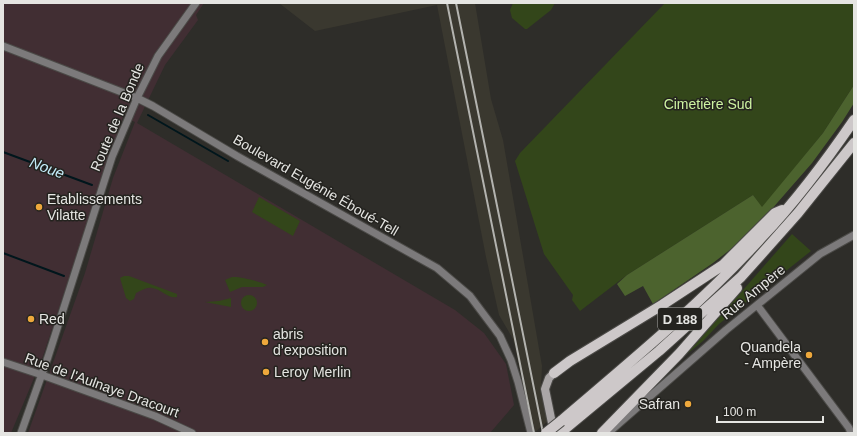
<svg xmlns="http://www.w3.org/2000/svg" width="857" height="436" font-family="Arial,sans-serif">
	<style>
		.commercial { fill: #412e33 }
		.built { fill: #3a382f }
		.green { fill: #33461a }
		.forest { fill: #4c632e }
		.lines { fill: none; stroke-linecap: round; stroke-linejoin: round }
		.stream { stroke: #00161c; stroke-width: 2 }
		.street-casing { stroke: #4b4a47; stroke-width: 9 }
		.secondary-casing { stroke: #4b4a47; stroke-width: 10 }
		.primary-casing { stroke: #4b4a47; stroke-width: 12 }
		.street { stroke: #7c7a7b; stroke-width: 7 }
		.secondary { stroke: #aaa6a7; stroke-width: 8 }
		.primary { stroke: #cdc8c9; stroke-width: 10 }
		.rail { stroke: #b3b3af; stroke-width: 2 }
		.primary-bridge-casing { stroke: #4b4a47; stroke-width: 12; stroke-linecap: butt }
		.primary-bridge { stroke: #cdc8c9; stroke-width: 10 }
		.poi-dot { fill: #eea83c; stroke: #24231f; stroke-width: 1.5 }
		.labels { text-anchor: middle; stroke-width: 3; stroke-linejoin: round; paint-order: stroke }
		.shield { fill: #24231f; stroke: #ababa8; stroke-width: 1 }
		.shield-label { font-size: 13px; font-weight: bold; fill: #e5e5e2 }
		.park-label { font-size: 14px; fill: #cdf3a1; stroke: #24231f }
		.street-label { font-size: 14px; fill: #e5e5e2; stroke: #24231f }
		.poi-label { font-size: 14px; fill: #e5e5e2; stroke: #24231f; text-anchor: start }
		.water-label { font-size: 15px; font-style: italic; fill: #c4ecf9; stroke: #24231f }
	</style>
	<rect width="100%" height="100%" fill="#2e2d29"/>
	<path class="commercial" d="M3,3H204L196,15L198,20L165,65L137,123L455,310L484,333L506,364L514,405L490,433H28L85,273L113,178L135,122L123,117L42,359L11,433H3Z"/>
	<path class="built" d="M279,3H475L491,99L503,140L542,366L541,386L548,421L534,433L513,339L499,315L486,257L437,5L315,31Z"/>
	<path class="green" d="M513,3H555L551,10L527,29H525L512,18L510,10Z
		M665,3H854V85L823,133L762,208L753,195L627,275L580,311L572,300L573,295L544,254L515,161L520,153Z
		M259,197L300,221L293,236L252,212Z
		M792,234L811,251L719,324L703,341L687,354Z
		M124,276H129L177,294V297C168,299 161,289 152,288C146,287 141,291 136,293L134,299L130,301L126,298L120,278Z
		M232,277C240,276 261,282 267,285L263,287H242L230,292L225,280Z
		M241 303a8 8 0 1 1 16 0a8 8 0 1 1-16 0Z
		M231,298V307L205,302L219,301Z"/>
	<path class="forest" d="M854,85V103L842,122L812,163L764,218L740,242L713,263L653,304L643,286L625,296L617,284L627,275L753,195L762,207L823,133Z"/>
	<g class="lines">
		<path class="stream" d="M148,115L228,161
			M3,152L92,185
			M3,253L64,276"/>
		<g class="street-casing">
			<path id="street" d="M3,46L137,98L153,106L237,156L437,268L470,296L500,336L511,360L518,382L531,433
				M757,305L849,428L851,433
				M3,362L42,375L155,416L192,433
				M21,433L48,357L112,157L137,98L158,56L196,3
				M608,433L726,330L820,254L854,235"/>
		</g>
		<g class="secondary-casing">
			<path id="secondary" d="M554,373L549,378L545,389L554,433"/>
		</g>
		<g class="primary-casing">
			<path id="primary" d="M554,373L570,361L662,305L723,265L775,213L782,210
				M561,421C630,362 701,304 762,237C796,201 826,161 854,120
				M560,433L659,351L741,277L798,213L854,143
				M602,433L679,354L737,288"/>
		</g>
		<use href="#street" class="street"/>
		<use href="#secondary" class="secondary"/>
		<use href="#primary" class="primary"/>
		<path class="rail" d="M447,3L534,433
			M456,3L543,433"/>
		<g class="primary-bridge-casing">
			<path id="primary-bridge" d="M546,433L561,421"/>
		</g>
		<use href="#primary-bridge" class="primary-bridge"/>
	</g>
	<g class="poi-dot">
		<circle cx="39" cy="207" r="4"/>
		<circle cx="31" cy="319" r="4"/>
		<circle cx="265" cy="342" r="4"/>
		<circle cx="809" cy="355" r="4"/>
		<circle cx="266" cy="372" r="4"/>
		<circle cx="688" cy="404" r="4"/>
	</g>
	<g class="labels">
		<rect class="shield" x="658" y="308" width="44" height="22" rx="3"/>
		<g class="shield-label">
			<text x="680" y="324">D 188</text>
		</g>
		<g class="park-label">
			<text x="708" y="109">Cimetière Sud</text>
		</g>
		<g class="street-label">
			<text transform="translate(117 117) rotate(-67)" y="5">Route de la Bonde</text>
			<text transform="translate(316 185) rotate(30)" y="5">Boulevard Eugénie Éboué-Tell</text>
			<text transform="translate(753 292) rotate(-39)" y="5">Rue Ampère</text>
			<text transform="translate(102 385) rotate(20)" y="5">Rue de l'Aulnaye Dracourt</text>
		</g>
		<g class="poi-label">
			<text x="47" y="204">Etablissements<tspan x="47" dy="16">Vilatte</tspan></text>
			<text x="39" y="324">Red</text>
			<text x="273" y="339">abris<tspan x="273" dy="16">d’exposition</tspan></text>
			<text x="801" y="352" text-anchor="end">Quandela<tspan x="801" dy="16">- Ampère</tspan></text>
			<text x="274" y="377">Leroy Merlin</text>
			<text x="680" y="409" text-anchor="end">Safran</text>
		</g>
		<g class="water-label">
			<text transform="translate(47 168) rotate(20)" y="5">Noue</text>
		</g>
	</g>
	<rect width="857" height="436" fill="none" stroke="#e5e5e2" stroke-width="8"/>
	<path d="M717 416v6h106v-6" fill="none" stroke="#e5e5e2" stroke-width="2"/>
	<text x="723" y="416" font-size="12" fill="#e5e5e2" stroke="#24231f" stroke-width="3" paint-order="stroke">100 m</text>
</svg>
